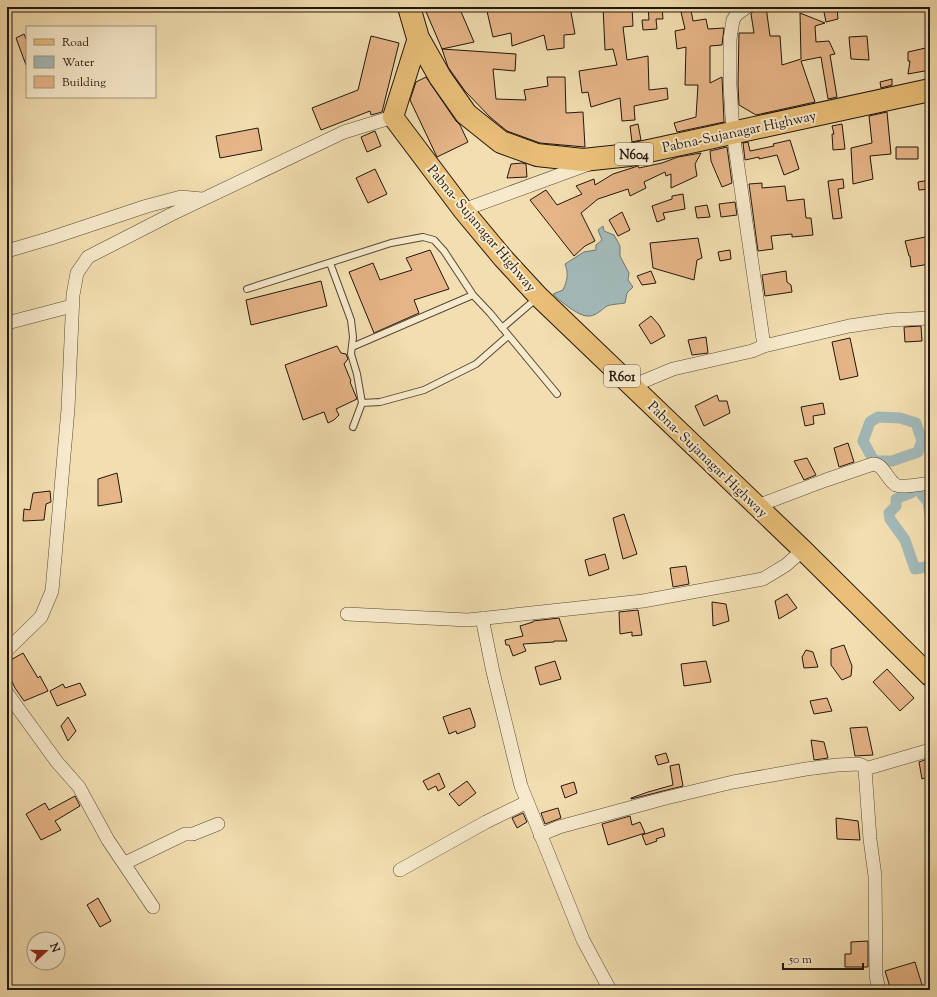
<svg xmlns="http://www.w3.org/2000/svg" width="937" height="997" font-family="'Sorts Mill Goudy',serif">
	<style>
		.water { fill: #a2b9b8; stroke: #6f7874 }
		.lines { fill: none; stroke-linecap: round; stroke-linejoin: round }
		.canal { stroke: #a2b9b8; stroke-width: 11 }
		.building { fill: #e6b587; stroke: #22160d }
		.service-casing { stroke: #564836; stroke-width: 8 }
		.minor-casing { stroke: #564836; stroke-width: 14 }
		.primary-casing { stroke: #22160d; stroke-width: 22 }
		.trunk-casing { stroke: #22160d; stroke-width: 24 }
		.service { stroke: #f7eacc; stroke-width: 6 }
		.minor { stroke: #f7eacc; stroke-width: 13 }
		.primary { stroke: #e9bf78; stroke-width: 20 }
		.trunk { stroke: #e9bf78; stroke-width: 22 }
		.labels { text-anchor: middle; stroke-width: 4; stroke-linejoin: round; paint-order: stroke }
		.shield { fill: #f7eacc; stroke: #625646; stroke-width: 1 }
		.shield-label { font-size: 13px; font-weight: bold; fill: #22160d }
		.street-label { font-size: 14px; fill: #22160d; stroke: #f7eacc }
	</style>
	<rect width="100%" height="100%" fill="#f2deb0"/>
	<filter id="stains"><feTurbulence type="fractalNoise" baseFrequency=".005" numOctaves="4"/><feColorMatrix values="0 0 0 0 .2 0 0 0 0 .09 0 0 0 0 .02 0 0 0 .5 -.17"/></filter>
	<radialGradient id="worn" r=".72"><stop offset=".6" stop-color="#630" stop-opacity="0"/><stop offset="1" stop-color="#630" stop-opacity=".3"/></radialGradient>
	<path class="water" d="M603,226L604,231L614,235L620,246V256L629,273L628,280L633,287L627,293L625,303C620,304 612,304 607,306C601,310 595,317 587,316C578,316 559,300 553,294L563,290C567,281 569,274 565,264L584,252L596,250V245L602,240L598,230Z"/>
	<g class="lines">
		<path class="canal" d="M878,417L900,418L916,423L922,441L918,452L892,461H874L863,441L870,422Z
			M930,516L928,502L916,487L911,493L896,499V506L889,513L890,519L905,540L915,569L930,566"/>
	</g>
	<path class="building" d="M424,7H459L474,42L442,49Z
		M486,7H570L575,34L564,35V48L547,50L544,35L512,46L511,33L493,37Z
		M603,7H632L633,26L623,27L627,60L648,56L649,90L667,88L668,99L634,106L635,120L622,121L620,98L591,107L588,92L582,93L579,71L617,65L613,49L605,50Z
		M648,7H662L663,19H656L657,29L643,30L642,20H649Z
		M762,7H766L770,36H780L782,65L801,59L800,13L825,23L815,26L816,42L829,41L835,54L830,55L837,97L828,99L821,57L801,61L815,102L756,115L739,105L738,85L739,33H754L751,14L754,10Z
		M823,7H837L838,19L826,22Z
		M691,10L693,21L706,19L708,29L724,28L722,45L710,46V83L722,77L724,122L677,132L674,123L696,117L698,85H685L686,47L677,49L675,31L685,29L681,12Z
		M24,34L27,41L26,65L16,38Z
		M371,36L399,43L382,112L371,115L370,111L321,130L312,108L358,90Z
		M867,36L869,60L851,59L849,37Z
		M930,47V70L908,74L910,61H908V52Z
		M442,49L516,54L515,71L493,69L496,99L526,100L524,90L548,86L547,77H565L566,113L583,112L585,147L540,143L507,131L490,117L465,91L448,67Z
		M426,77L456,121L460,125L468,142L437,157L410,100L416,82Z
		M892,79V85L881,88L880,82Z
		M887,112L891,154L870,156L873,179L853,184L851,148L872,143L869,116Z
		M638,124L641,140L632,142L630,126Z
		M842,124L845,149L833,150L832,134H834L832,126Z
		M258,128L262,150L220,158L216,136Z
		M375,131L381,146L367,152L361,137Z
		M790,140L799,169L784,175L777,155L759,159V157L745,160L743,143L748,142L750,151L774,146L773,144Z
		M727,147L732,183L722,187L711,161L710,151Z
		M896,147H918V159H896Z
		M701,153L695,164L697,176L671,188V174L666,176L665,172L644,182L646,188L630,196L628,189L598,199L581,213L595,241L585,246L574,256L530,200L546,190L557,205L582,194L576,186L594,179L595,185L613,174L638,166L639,168L662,163L678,157Z
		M522,163L526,164L527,177L507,178L511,164Z
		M375,169L387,194L368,203L356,178Z
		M843,179L844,188L838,189L842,218L833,219L828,181Z
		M930,180V189L919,190L918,182Z
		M762,183V188L785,186L787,201L804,199L806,218H811L813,235L792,237V234L771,236L773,249L758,251L749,184Z
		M683,194L685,209L663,213L665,219L657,222L652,206L672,199V196Z
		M735,202L737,215L721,217L719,204Z
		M707,205L710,217L697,218L695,207Z
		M622,212L630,230L618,236L609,220Z
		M930,236V264L911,267L910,256H909L905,241Z
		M698,238L702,258L697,260L694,280L653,268L650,243Z
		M430,250L449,289L414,300L419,313L374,333L349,272L373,263L380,280L412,270L406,258Z
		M730,250L731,259L720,261L718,252Z
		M651,271L656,283L642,285L637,276Z
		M786,271L787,282L791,285L792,292L765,296L762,275Z
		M321,281L327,306L251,325L246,300Z
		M651,316L659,325L665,336L651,344L639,325Z
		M921,326L922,341L905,342L904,327Z
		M706,337L708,353L692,355L688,340Z
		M850,338L858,376L840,380L832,342Z
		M337,346L341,353L346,354L348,359L344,364L351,381L350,382L357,399L336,409L339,415L334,420L328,423L324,412L303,420L285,365Z
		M717,395L719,401H727L730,413L704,426L695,406Z
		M823,403L825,414L813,416L814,424L805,426L801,407Z
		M848,443L854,462L839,467L834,448Z
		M807,458L816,475L804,480L794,461Z
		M117,473L122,502L98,506V479Z
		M50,491L51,502L46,504L44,520L23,521L24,509L30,510L33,493Z
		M624,514L637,554L623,559L613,518Z
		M605,554L609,569L589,576L585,560Z
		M686,566L689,584L673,587L670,568Z
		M787,594L797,608L779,619L775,601Z
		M712,602L726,604L729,621L713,626Z
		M638,610L642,635L632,636V632L620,634L619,612Z
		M559,618L567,641H554V642L523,644L526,651L513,656L509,645H506L505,640L523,636L520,626L533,622V621Z
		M844,645L852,666L851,676L842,680L831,665V649Z
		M806,650L813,652L818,667L804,668L802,657Z
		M23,653L38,678L40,676L48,691L24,701L15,688L7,671V662Z
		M555,661L561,679L540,685L535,667Z
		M706,661L711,682L684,686L681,664Z
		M887,669L914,698L900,711L873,682Z
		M80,683L86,695L57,706L50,691L63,684L65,688Z
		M827,698L832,711L814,714L810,701Z
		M470,708L475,723V727L457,734L456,731L449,734L443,717Z
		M68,717L76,731L68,741L61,726Z
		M867,727L873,755L855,756L850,728Z
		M811,740L824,742L828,758L814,760Z
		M666,753L669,762L658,765L655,756Z
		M930,758V776L922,779L919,762Z
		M679,764L683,786L631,799V798L648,792L673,785L670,766Z
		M439,773L445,787L438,791L436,786L428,790L423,781Z
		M467,781L476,793L459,806L449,794Z
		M574,782L577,793L565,798L561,786Z
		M75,796L80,806L55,821L61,830L41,840L26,814L45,803L49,810Z
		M558,808L561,818L545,824L541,813Z
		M523,813L527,822L517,828L512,818Z
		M630,816L632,825L640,822L645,833L608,845L602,824Z
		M836,818L858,821L860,840L837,839Z
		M663,828L665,836L656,839L657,841L646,845L642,835Z
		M98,898L111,921L100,927L87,905Z
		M868,941V967H845V954H851V942Z
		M915,962L923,988L916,990H891L885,971Z"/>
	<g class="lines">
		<g class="service-casing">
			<path id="service" d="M330,263L351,320L353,337L351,354L357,374L362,403
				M247,289L391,243L423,237L434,240L444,251L473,295L490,313L557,394
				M502,328L537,298
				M352,347L473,295
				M353,427L362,403L380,402L424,390L476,364L508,336"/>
		</g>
		<g class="minor-casing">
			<path id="minor" d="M747,7L737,14L733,20L730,39V85L733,133L764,346L849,326L890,320L930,318
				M463,210L589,164
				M7,251L51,238L147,206L181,197L202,199
				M7,323L72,306
				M632,386L673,369L752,351L764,346
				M757,506L826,480L873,464C884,464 887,480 896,485C902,488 922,484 930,483
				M347,614L468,620L643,601L763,579L786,565L803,550
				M482,618L493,672L521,786L583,940L610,990
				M7,650L41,617L52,591L68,409L73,295L77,273L88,257L172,214L344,132L393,117
				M7,693L57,762L79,787L108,840L153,907
				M865,769L870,839L875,876L876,976L879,990
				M540,835L559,827L666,798L733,782L806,769L837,765L858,764L862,765L865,769L930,750
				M125,863L185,834H193L218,824
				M400,870L486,822L527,802"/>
		</g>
		<g class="primary-casing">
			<path id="primary" d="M418,38L393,117L463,210L503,258L538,296L803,550L930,676"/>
		</g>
		<g class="trunk-casing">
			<path id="trunk" d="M409,7L418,38L440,77L466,114L501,142L537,155L583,160L630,155L930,90"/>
		</g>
		<use href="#service" class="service"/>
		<use href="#minor" class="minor"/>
		<use href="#primary" class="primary"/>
		<use href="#trunk" class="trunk"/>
	</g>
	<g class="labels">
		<g class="shield">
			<rect x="615" y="143" width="38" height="22" rx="3"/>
			<rect x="604" y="365" width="36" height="22" rx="3"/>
		</g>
		<g class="shield-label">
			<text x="634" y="159">N604</text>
			<text x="622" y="381">R601</text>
		</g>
		<g class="street-label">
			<text transform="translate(739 131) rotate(-12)" y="5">Pabna-Sujanagar Highway</text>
			<text transform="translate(482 228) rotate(50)" y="5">Pabna- Sujanagar Highway</text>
			<text transform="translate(708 459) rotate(44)" y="5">Pabna- Sujanagar Highway</text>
		</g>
	</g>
	<rect width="937" height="997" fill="none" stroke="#f2deb0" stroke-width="24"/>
	<rect x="8" y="8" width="921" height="981" fill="none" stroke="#22160d" stroke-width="2"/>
	<rect x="12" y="12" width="913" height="973" fill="none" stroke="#22160d"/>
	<rect x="26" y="26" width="130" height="72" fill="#f7eacc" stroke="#a29580"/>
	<rect x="34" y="39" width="20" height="6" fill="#e9bf78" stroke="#a29580"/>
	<text x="62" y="46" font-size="12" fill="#22160d">Road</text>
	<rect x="34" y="56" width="20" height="12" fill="#a2b9b8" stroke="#a29580"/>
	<text x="62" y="66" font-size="12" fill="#22160d">Water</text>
	<rect x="34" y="76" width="20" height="12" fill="#e6b587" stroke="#a29580"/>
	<text x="62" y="86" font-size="12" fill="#22160d">Building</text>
	<g transform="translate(46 951) rotate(69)"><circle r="19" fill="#f7eacc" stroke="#a29580"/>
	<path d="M0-3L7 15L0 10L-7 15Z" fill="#8f2418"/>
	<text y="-6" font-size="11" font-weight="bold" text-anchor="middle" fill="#22160d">N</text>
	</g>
	<path d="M783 963v6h80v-6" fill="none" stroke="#22160d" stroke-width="2"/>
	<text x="789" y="963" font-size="12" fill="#22160d" stroke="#f7eacc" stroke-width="3" paint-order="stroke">50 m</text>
	<rect width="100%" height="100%" filter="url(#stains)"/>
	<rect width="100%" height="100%" fill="url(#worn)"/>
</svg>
